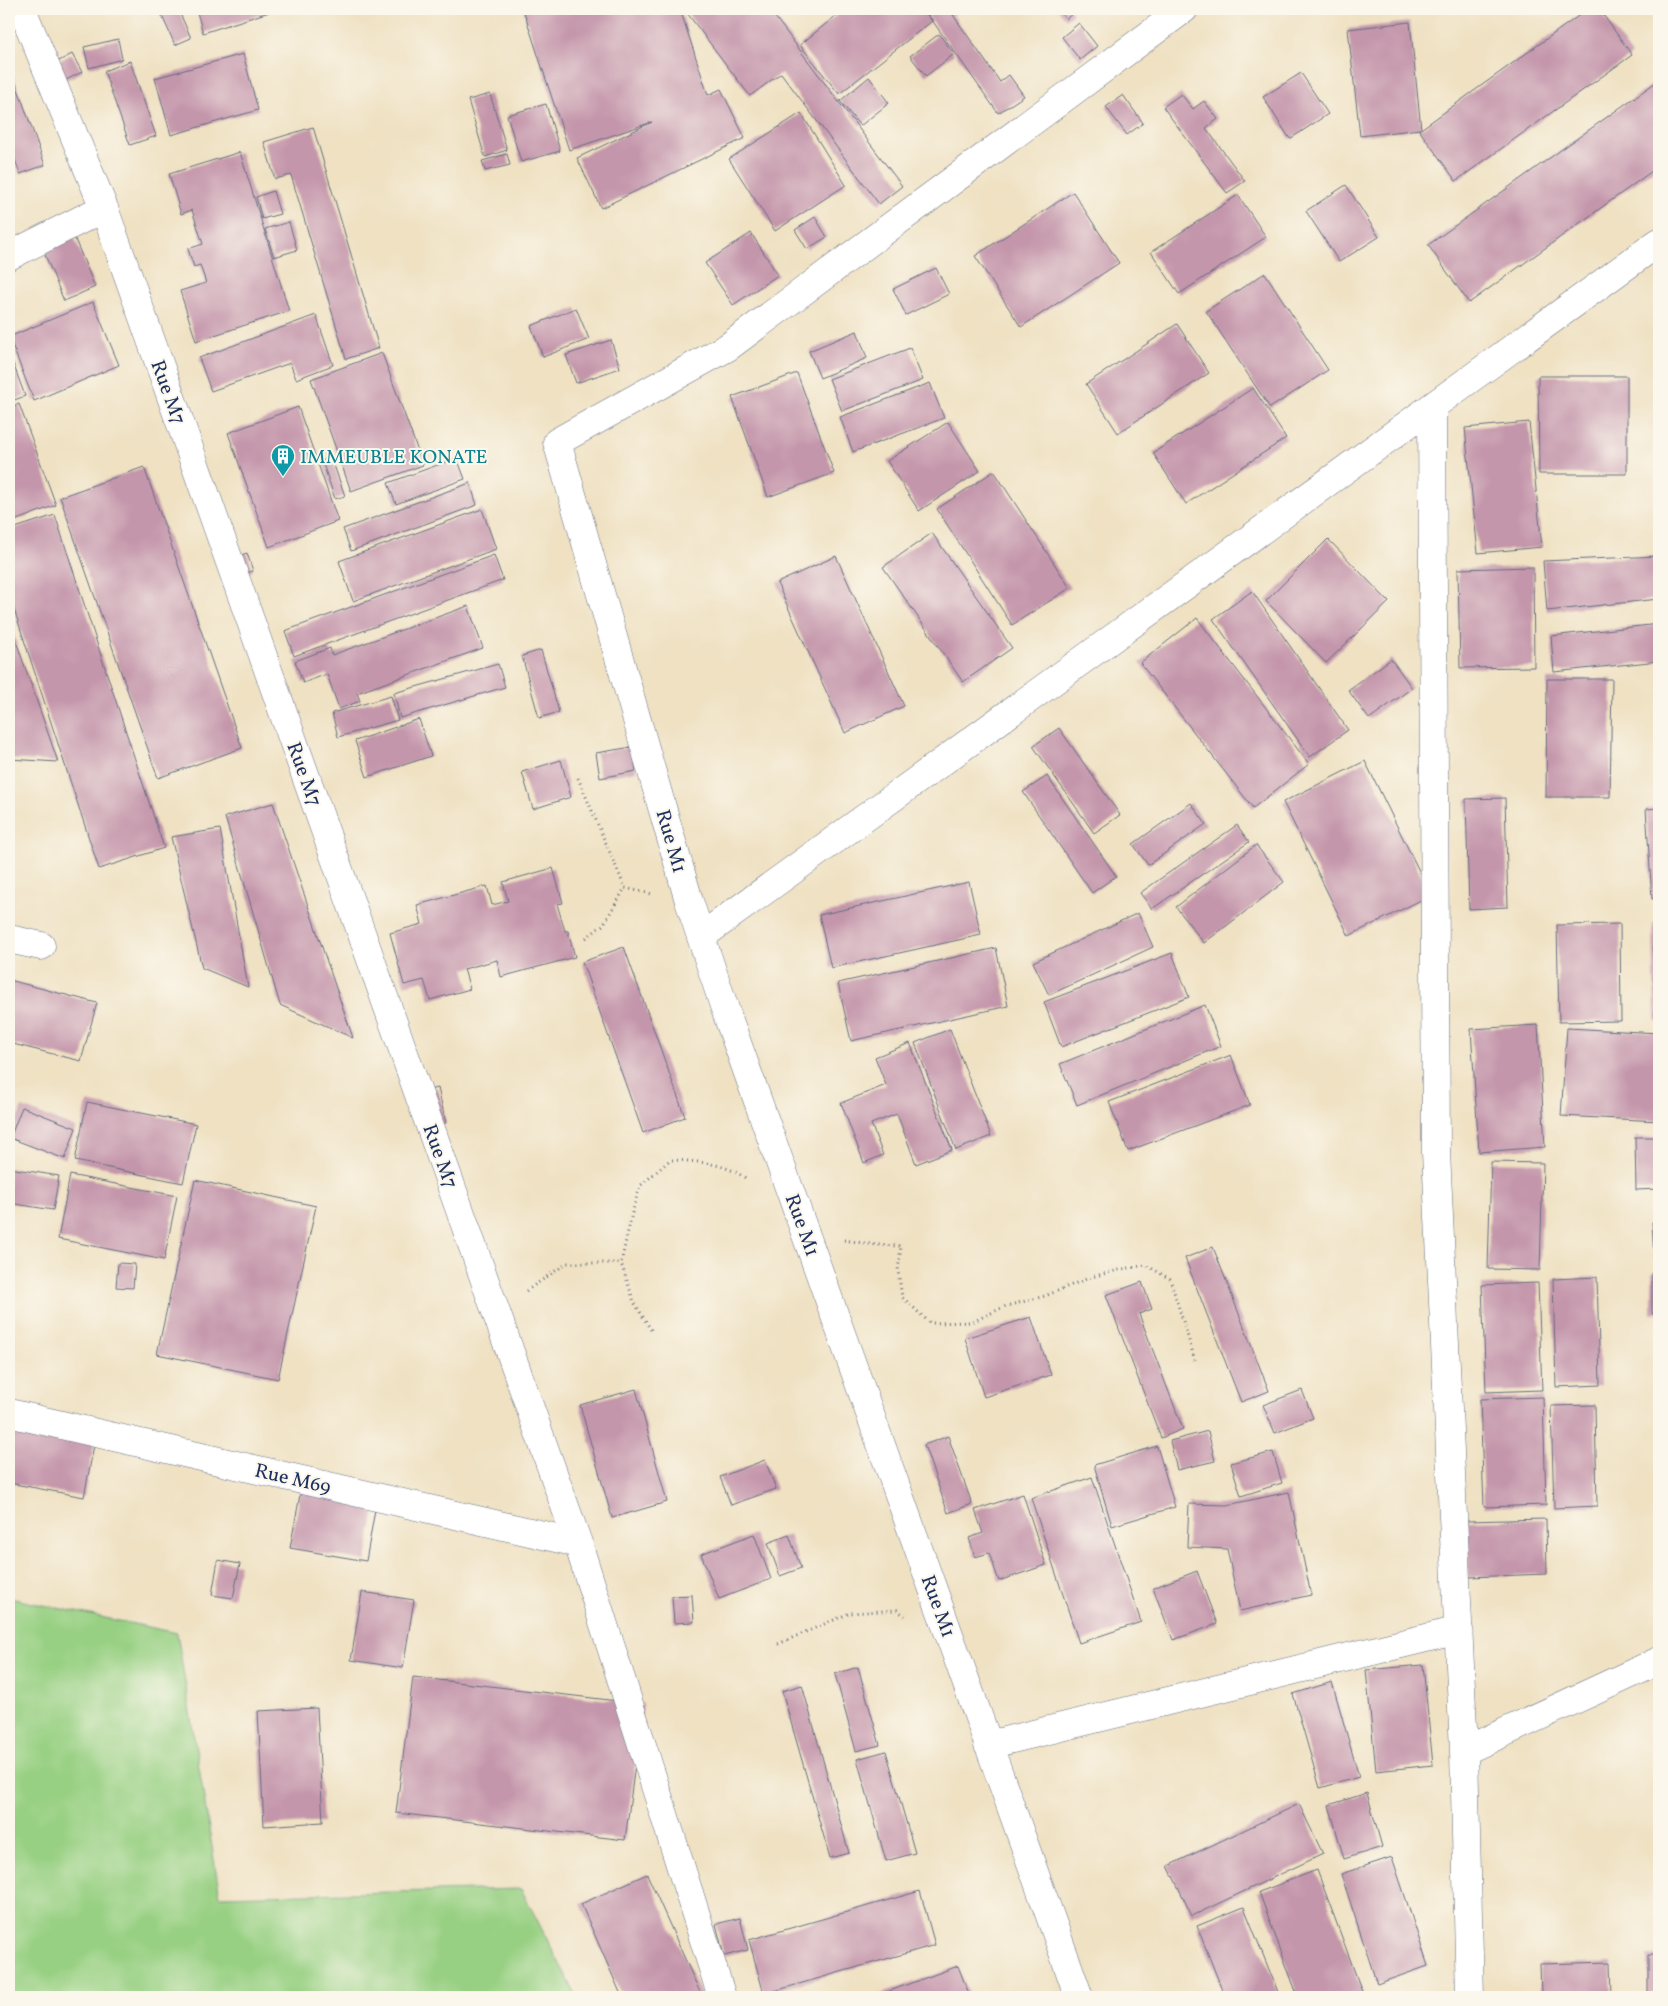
<svg xmlns="http://www.w3.org/2000/svg" width="1668" height="2006" font-family="Vollkorn,serif">
	<style>
		.green { fill: #98d083; stroke: #5a8070 }
		.building { fill: #c496ab }
		.lines { fill: none; stroke-linecap: round; stroke-linejoin: round }
		.minor-casing { stroke: #656d81; stroke-width: 29 }
		.path { stroke: #656d81; stroke-width: 3; stroke-dasharray: 1 4; stroke-linecap: butt }
		.minor { stroke: #fff; stroke-width: 28 }
		.labels { text-anchor: middle; stroke-width: 4; stroke-linejoin: round; paint-order: stroke }
		.street-label { font-size: 20px; fill: #1b2f5e; stroke: #fbf7ec }
		.culture-label { font-size: 20px; fill: #0d838f; stroke: #fbf7ec; text-anchor: start }
	</style>
	<rect width="100%" height="100%" fill="#fbf7ec"/>
	<filter id="ink" filterUnits="userSpaceOnUse"><feTurbulence type="fractalNoise" baseFrequency=".02" numOctaves="2"/><feDisplacementMap in="SourceGraphic" scale="10" xChannelSelector="R" yChannelSelector="G"/><feConvolveMatrix kernelMatrix="1 2 1 2 8 2 1 2 1" color-interpolation-filters="sRGB"/></filter>
	<filter id="wash" filterUnits="userSpaceOnUse"><feTurbulence type="fractalNoise" baseFrequency=".0096" numOctaves="4" result="noise"/><feDisplacementMap in="SourceGraphic" scale="20" xChannelSelector="R" yChannelSelector="G"/><feGaussianBlur stdDeviation="1.12" result="paint"/><feColorMatrix in="noise" values="0 0 0 0 0 0 0 0 0 0 0 0 0 0 0 0 0 1.4 0 .05"/><feComposite in="paint" operator="in"/></filter>
	<g filter="url(#wash)">
		<rect width="100%" height="100%" fill="#efe1c2"/>
		<path class="green" d="M9,1598L177,1633L220,1896L521,1889L577,1997H9Z"/>
		<g id="blocks">
			<path class="building" d="M159,9H178L191,38L175,45Z
				M196,9H268L269,12L203,33Z
				M523,9H680L708,95L721,89L745,138L601,208L577,158L652,122L569,150Z
				M693,9H769L902,186L879,204L781,73L750,96L687,13Z
				M844,9H922L932,21L839,94L800,45Z
				M924,9H962L953,15L1000,82L1009,75L1024,96L998,113Z
				M1058,9H1070L1073,13L1066,19Z
				M1588,9H1599L1632,55L1456,181L1419,130L1420,129L1360,136L1348,29L1410,22L1421,129Z
				M1079,23L1097,46L1080,60L1062,37Z
				M939,34L954,54L926,76L910,56Z
				M118,39L122,59L89,68L84,47Z
				M72,54L82,72L64,81L55,63Z
				M243,54L258,110L171,135L155,78Z
				M130,61L156,136L130,145L104,71Z
				M9,64L45,165L20,174L9,142Z
				M1301,73L1328,114L1290,139L1263,97Z
				M869,77L889,103L860,126L840,101Z
				M1656,82L1659,87V166L1469,303L1428,245Z
				M490,94L507,150L485,157L468,100Z
				M1181,94L1193,109L1204,101L1218,119L1206,128L1245,181L1227,193L1163,107Z
				M1123,95L1143,123L1127,135L1106,107Z
				M546,104L560,151L521,162L507,115Z
				M801,113L846,185L775,231L729,159Z
				M313,127L379,348L346,359L291,175L275,179L264,142Z
				M240,152L289,311L196,341L180,291L206,283L200,265L194,267L188,249L203,244L192,210L181,214L169,174Z
				M507,154L510,165L485,171L482,161Z
				M9,166L15,177L9,180Z
				M1346,185L1379,237L1339,262L1306,211Z
				M273,191L280,214L262,219L256,197Z
				M1073,192L1119,263L1021,327L975,256Z
				M1238,195L1266,237L1179,294L1151,252Z
				M815,217L827,237L807,249L795,230Z
				M289,222L297,250L274,257L265,229Z
				M751,233L778,275L733,305L705,263Z
				M74,237L95,287L64,301L43,250Z
				M936,268L949,294L906,315L893,289Z
				M1265,273L1328,370L1270,408L1206,311Z
				M93,302L119,365L34,401L9,337Z
				M576,308L589,339L543,357L531,326Z
				M316,315L333,365L296,379L290,363L211,391L199,358Z
				M1177,324L1209,373L1118,433L1086,384Z
				M857,331L867,358L820,378L809,351Z
				M611,340L620,368L576,383L566,355Z
				M910,348L923,380L842,411L829,379Z
				M9,352L25,396L9,402Z
				M382,353L423,465L351,491L311,379Z
				M797,373L834,473L768,497L732,397Z
				M1538,376H1627V474H1539Z
				M930,383L944,418L853,452L840,417Z
				M1253,388L1286,438L1186,504L1153,453Z
				M19,404L56,505L9,523V408Z
				M298,407L338,521L269,547L228,433Z
				M948,422L980,471L919,511L887,461Z
				M1529,422L1542,547L1478,553L1465,428Z
				M331,457L345,496L335,499L322,461Z
				M457,458L465,479L396,504L388,483Z
				M144,467L242,748L158,778L60,497Z
				M994,471L1070,588L1012,625L937,509Z
				M470,483L477,505L351,551L343,529Z
				M482,509L496,549L353,601L339,561Z
				M55,515L164,848L99,869L9,594V530Z
				M932,533L1012,648L963,682L883,567Z
				M1328,539L1389,602L1326,663L1266,601Z
				M247,553L253,571L240,575L233,558Z
				M494,555L503,580L294,656L285,631Z
				M836,556L904,706L845,733L777,583Z
				M1659,556V599L1547,611L1543,561Z
				M1533,567L1534,667L1460,668L1458,569Z
				M1252,591L1348,730L1310,757L1213,619Z
				M468,606L483,648L357,693L360,701L339,709L327,674L303,683L295,661L330,648L332,655Z
				M1197,618L1309,764L1253,808L1140,663Z
				M9,621L58,762L9,759Z
				M1659,624V661L1554,672L1551,636Z
				M541,650L559,712L539,718L522,656Z
				M1391,659L1412,688L1369,719L1348,690Z
				M498,664L505,687L400,718L394,693Z
				M1547,679H1612L1610,797H1546Z
				M391,696L398,720L338,737L332,713Z
				M419,719L431,756L367,777L355,741Z
				M1059,728L1120,815L1094,833L1033,746Z
				M632,747L636,771L600,778L596,753Z
				M561,760L571,797L533,809L522,772Z
				M1365,761L1431,895L1349,936L1283,802Z
				M1047,776L1116,876L1092,893L1023,792Z
				M1505,798L1508,907L1469,909L1466,799Z
				M273,803L353,1038L280,1005L225,817Z
				M1191,803L1206,824L1148,865L1133,844Z
				M1659,808V899H1652L1646,809Z
				M1237,825L1249,842L1152,909L1140,893Z
				M220,829L248,987L202,968L171,837Z
				M1256,845L1284,882L1204,943L1176,907Z
				M553,868L563,903L557,904L565,931H568L575,957L501,977L497,960L464,969L470,989L430,1000L424,980L404,985L390,933L422,924L417,905L487,886L492,905L508,901L503,882Z
				M969,882L981,935L831,968L819,915Z
				M1138,913L1153,947L1049,995L1033,962Z
				M1653,923H1659V1021H1655Z
				M1620,924L1621,1021L1559,1022L1557,925Z
				M624,947L685,1117L643,1133L582,962Z
				M996,948L1008,1006L851,1041L838,983Z
				M1172,953L1189,997L1061,1047L1044,1002Z
				M9,980L97,1003L81,1061L9,1043Z
				M1205,1005L1221,1046L1077,1105L1060,1064Z
				M1538,1025L1545,1147L1479,1152L1471,1029Z
				M1567,1028L1659,1033V1121L1561,1116Z
				M950,1029L991,1136L956,1150L915,1043Z
				M910,1043L952,1150L916,1164L897,1114L871,1124L883,1155L864,1163L841,1103L886,1085L875,1057Z
				M1231,1055L1250,1105L1128,1151L1109,1102Z
				M438,1088L446,1123L439,1124L419,1092Z
				M87,1102L196,1124L183,1183L75,1161Z
				M22,1107L76,1128L65,1159L10,1138Z
				M1635,1137H1659V1189L1636,1190Z
				M1491,1162L1543,1163L1540,1270L1488,1269Z
				M9,1168L59,1176L53,1210L9,1203Z
				M70,1175L177,1196L164,1260L58,1239Z
				M195,1180L316,1206L278,1379L157,1354Z
				M1652,1222H1659V1259H1654Z
				M1213,1247L1269,1391L1241,1402L1185,1258Z
				M118,1263L135,1264L133,1288L116,1287Z
				M1652,1272H1659V1313L1652,1314Z
				M1597,1277L1600,1385L1556,1387L1553,1279Z
				M1142,1282L1152,1309L1139,1314L1183,1429L1161,1438L1106,1295Z
				M1538,1283L1542,1390L1486,1392L1482,1285Z
				M1031,1317L1051,1375L984,1397L965,1338Z
				M636,1389L667,1502L612,1518L580,1405Z
				M1302,1390L1313,1418L1275,1433L1263,1405Z
				M1543,1397L1546,1505L1484,1507L1480,1399Z
				M1595,1405L1597,1506L1554,1508L1551,1406Z
				M9,1424L95,1440L84,1497L9,1483Z
				M1208,1431L1215,1461L1177,1470L1170,1441Z
				M948,1436L972,1504L948,1513L924,1445Z
				M1157,1446L1175,1507L1112,1526L1094,1465Z
				M1273,1452L1282,1483L1241,1496L1231,1463Z
				M765,1460L776,1489L731,1505L720,1477Z
				M304,1474L379,1487L366,1561L290,1548Z
				M1092,1477L1141,1622L1079,1643L1031,1498Z
				M1289,1492L1311,1595L1240,1611L1227,1549L1187,1547L1189,1504L1227,1505Z
				M1023,1494L1046,1565L999,1581L989,1553L975,1557L969,1538L983,1533L975,1510Z
				M1546,1519L1547,1574L1469,1577L1467,1521Z
				M754,1534L771,1579L719,1599L701,1554Z
				M789,1535L801,1568L780,1576L768,1543Z
				M218,1560L240,1564L233,1598L212,1595Z
				M1197,1571L1217,1624L1173,1640L1153,1588Z
				M362,1592L414,1600L403,1668L351,1660Z
				M692,1595L694,1622L674,1623L672,1596Z
				M1423,1665L1433,1765L1376,1771L1366,1670Z
				M858,1667L880,1745L856,1751L835,1674Z
				M413,1677L643,1704L625,1840L396,1813Z
				M1332,1682L1359,1777L1320,1788L1293,1694Z
				M802,1685L849,1853L830,1858L782,1691Z
				M317,1708L323,1822L264,1826L258,1711Z
				M886,1751L915,1853L886,1861L857,1759Z
				M1367,1793L1382,1847L1344,1859L1329,1805Z
				M1299,1804L1323,1854L1192,1916L1168,1866Z
				M1392,1857L1428,1966L1377,1984L1341,1874Z
				M1317,1870L1364,1997H1298L1259,1892Z
				M647,1874L702,1997H622L581,1904Z
				M920,1891L935,1945L764,1994L749,1940Z
				M1244,1907L1280,1997H1225L1197,1926Z
				M740,1918L748,1950L724,1956L716,1924Z
				M1648,1955H1659V1997H1648Z
				M1611,1962L1612,1997H1541L1540,1964Z
				M958,1966L970,1997H873Z"/>
		</g>
	</g>
	<g filter="url(#ink)">
		<use href="#blocks" fill-opacity="0" stroke="#656d81" stroke-width="1"/>
		<g class="lines">
			<g class="minor-casing">
				<path id="minor" d="M22,9L104,208L578,1543L722,1997
					M9,256L104,208
					M1432,407L1436,1152L1464,1751L1470,1997
					M702,936L1659,242
					M9,939L41,946
					M9,1413L578,1543
					M988,1745L1459,1630
					M1464,1751L1659,1661
					M1079,1997L726,1012L689,901L557,442L728,347L1184,9"/>
			</g>
			<path class="path" d="M578,778L625,888L652,894
				M586,938L603,925L625,888
				M844,1240L877,1245L901,1246L898,1271L902,1297L930,1323L972,1322L1006,1306L1045,1296L1091,1277L1123,1269L1146,1265L1170,1279L1195,1360
				M526,1291L567,1263H621
				M651,1330L634,1302L621,1263L632,1213L640,1186L670,1160C696,1161 727,1163 748,1180
				M778,1644L850,1613L897,1610L905,1616"/>
			<use href="#minor" class="minor"/>
		</g>
	</g>
	<defs>
		<g id="building-pin" transform="scale(1.25)"><path d="M0 17L-7.5 6A9.5 9.5 0 1 1 7.5 6Z" fill="#0f9aa8" stroke="#fbf7ec"/><path d="M-4-6H4V6H1V3H-1V6H-4ZM-2.5-4.3h1.7v1.8h-1.7ZM.8-4.3h1.7v1.8H.8ZM-2.5-1h1.7V.8h-1.7ZM.8-1h1.7V.8H.8Z" fill="#fff"/></g>
	</defs>
	<g fill-rule="evenodd">
		<use href="#building-pin" x="283" y="456"/>
	</g>
	<g class="labels">
		<g class="street-label">
			<text transform="translate(169 392) rotate(70)" y="7">Rue M7</text>
			<text transform="translate(305 774) rotate(70)" y="7">Rue M7</text>
			<text transform="translate(672 841) rotate(74)" y="7">Rue M1</text>
			<text transform="translate(441 1156) rotate(70)" y="7">Rue M7</text>
			<text transform="translate(803 1225) rotate(70)" y="7">Rue M1</text>
			<text transform="translate(293 1478) rotate(13)" y="7">Rue M69</text>
			<text transform="translate(939 1606) rotate(70)" y="7">Rue M1</text>
		</g>
		<g class="culture-label">
			<text x="300" y="463">IMMEUBLE KONATE</text>
		</g>
	</g>
	<rect width="1668" height="2006" fill="none" stroke="#fbf7ec" stroke-width="30"/>
</svg>
